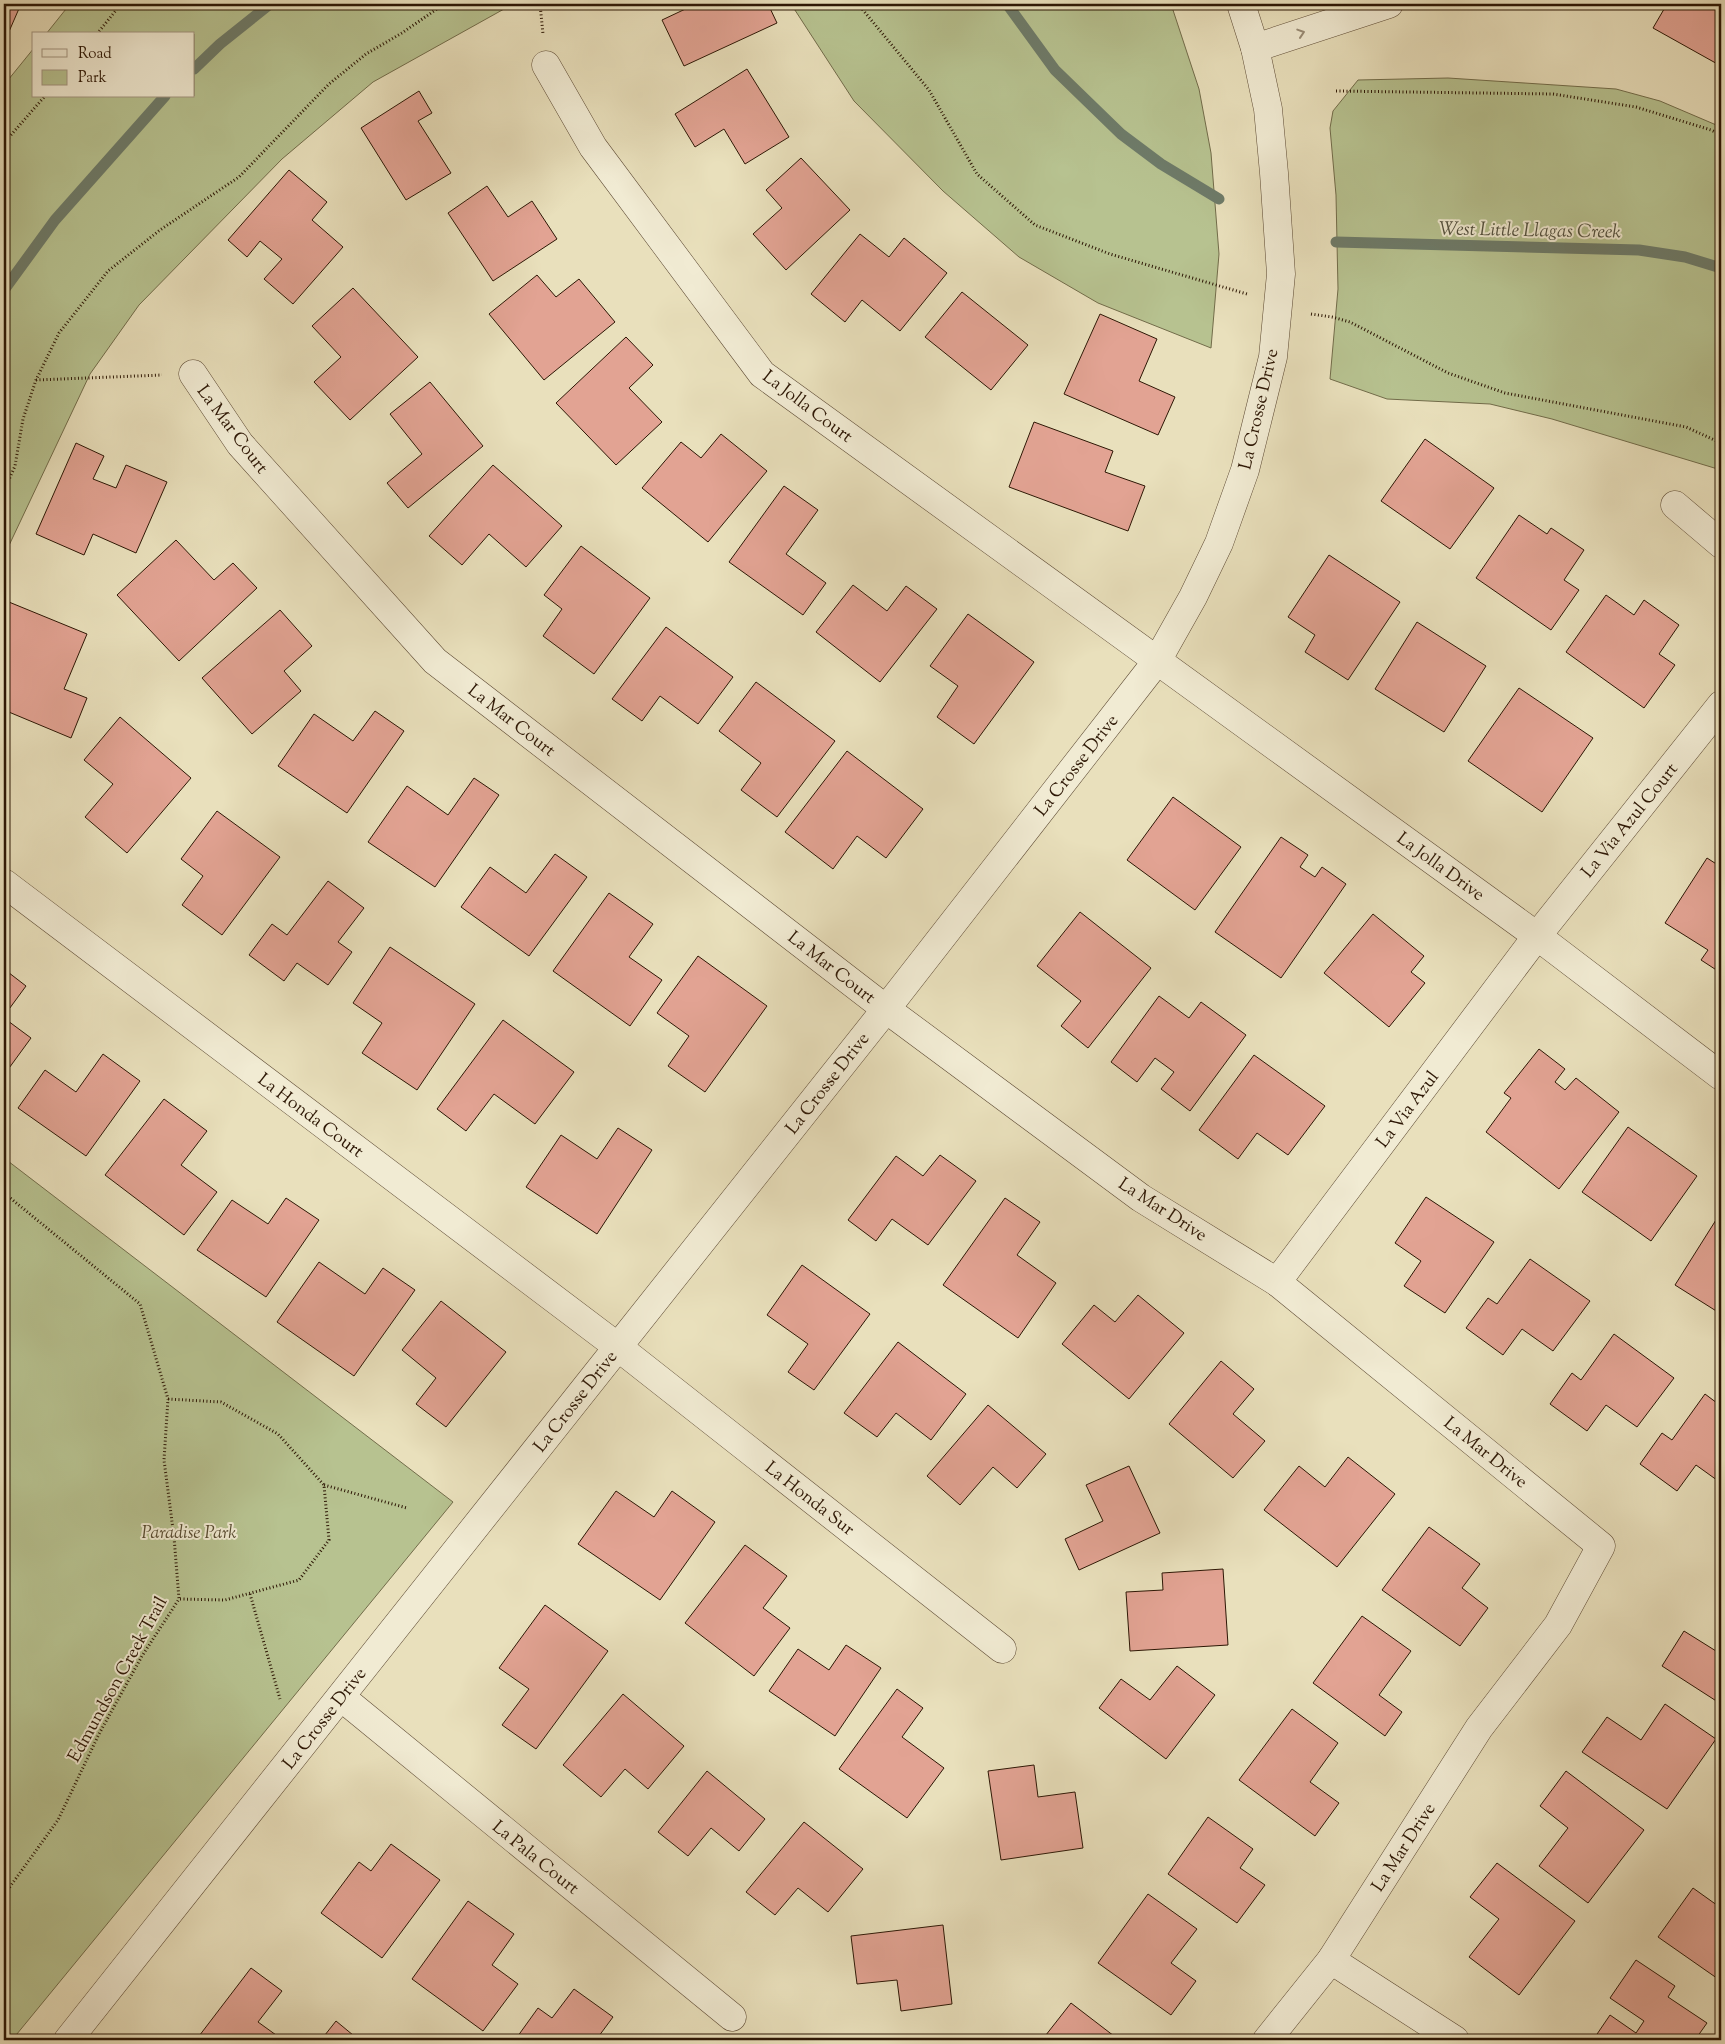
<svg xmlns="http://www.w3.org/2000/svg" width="1725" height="2044" font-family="'Sorts Mill Goudy',serif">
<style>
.green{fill:#b7c290;stroke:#726c4a}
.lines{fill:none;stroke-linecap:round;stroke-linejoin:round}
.stream{stroke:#6e7b69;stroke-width:11}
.building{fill:#e2a393;stroke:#2d1705}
.minor-casing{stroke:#5c4933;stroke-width:29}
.path{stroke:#2d1705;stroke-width:3;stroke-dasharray:1 2.5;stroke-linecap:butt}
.minor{stroke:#f1ebd3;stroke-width:28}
.oneway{stroke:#998c76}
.labels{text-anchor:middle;stroke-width:4;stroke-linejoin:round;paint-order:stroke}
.street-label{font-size:18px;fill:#2d1705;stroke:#f1ebd3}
.park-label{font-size:18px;font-style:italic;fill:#564a2f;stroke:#f1ebd3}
.water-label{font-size:19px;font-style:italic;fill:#53513f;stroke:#f1ebd3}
</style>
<rect width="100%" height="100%" fill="#e9e0bc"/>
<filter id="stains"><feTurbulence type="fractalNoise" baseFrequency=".004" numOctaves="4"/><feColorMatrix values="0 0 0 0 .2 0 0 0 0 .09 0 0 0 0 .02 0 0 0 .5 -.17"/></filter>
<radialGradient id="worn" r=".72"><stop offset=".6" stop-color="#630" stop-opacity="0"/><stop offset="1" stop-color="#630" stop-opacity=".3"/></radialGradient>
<g class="green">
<path d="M70,4H513L373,82L282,159L139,305L90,374L4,556V85L34,48V96H194V34H46Z"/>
<path d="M791,4H1171L1199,89L1211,153L1219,254L1211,348L1098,303L1019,257L943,191L854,101Z"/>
<path d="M1448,78L1616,89L1660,101L1721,127V470L1552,419L1490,404L1387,399L1330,379L1338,289L1336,195L1330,128L1333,111L1358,80Z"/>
<path d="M4,1158L453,1502L12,2040H4Z"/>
</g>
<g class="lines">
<g class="stream">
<path d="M1007,4L1055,70L1121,134L1161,164L1219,199"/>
<path d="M194,69L220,44L270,4"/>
<path d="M1336,242L1639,250L1685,257L1721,268"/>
<path d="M4,290L55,220L165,96"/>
</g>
</g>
<g class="building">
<path d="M4,4H21L4,43Z"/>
<path d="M696,4H768L777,23L684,66L662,20Z"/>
<path d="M1667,4H1721V66L1653,28Z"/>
<path d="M747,69L789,137L745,164L724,129L695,147L675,114Z"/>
<path d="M419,91L432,113L418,121L451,173L406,200L361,128Z"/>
<path d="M801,158L850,210L786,270L753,234L782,208L766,190Z"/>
<path d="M289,170L327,202L312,220L343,247L293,304L264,279L282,259L260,241L247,257L228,240Z"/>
<path d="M487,186L508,217L532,201L557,239L493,281L448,213Z"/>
<path d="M860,234L889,257L904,238L947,273L900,331L862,300L845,322L811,294Z"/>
<path d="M537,275L556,297L579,279L615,322L544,380L489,314Z"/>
<path d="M353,288L418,357L350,420L314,382L341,357L312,326Z"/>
<path d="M962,292L1028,345L991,390L925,337Z"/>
<path d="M1100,314L1157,339L1139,381L1175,397L1158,435L1064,394Z"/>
<path d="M626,337L653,365L629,388L662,422L616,465L556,403Z"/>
<path d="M430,382L483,446L408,508L387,483L422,454L390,414Z"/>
<path d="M1034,422L1113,451L1105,472L1145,486L1128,531L1009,487Z"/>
<path d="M721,434L767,471L708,542L642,488L681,442L701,458Z"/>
<path d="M1425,439L1494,488L1450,549L1381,501Z"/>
<path d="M76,443L104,456L93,479L116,488L126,465L167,482L136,553L93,534L84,555L36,534Z"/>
<path d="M493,465L562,526L526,567L489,534L462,565L429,536Z"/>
<path d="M784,486L818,510L786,554L826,583L803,615L729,562Z"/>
<path d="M1519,515L1547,534L1551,528L1584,550L1564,580L1579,590L1551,630L1476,578Z"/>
<path d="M176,540L214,580L233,563L257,588L179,661L117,595Z"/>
<path d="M581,546L650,598L594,674L543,636L562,609L544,595Z"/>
<path d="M1329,555L1400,602L1348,680L1305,652L1315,635L1288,617Z"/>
<path d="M853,585L887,611L906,586L937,609L880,682L816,632Z"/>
<path d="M1606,595L1634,615L1644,600L1679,625L1659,654L1675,665L1644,708L1566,652Z"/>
<path d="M4,600L87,634L64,689L87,698L71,738L4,710Z"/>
<path d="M280,610L312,646L284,671L301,691L252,734L202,678Z"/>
<path d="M968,614L1034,662L974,744L937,717L958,686L930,666Z"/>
<path d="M1417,622L1486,666L1444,732L1375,689Z"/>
<path d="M666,627L733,677L698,724L660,696L642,721L612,699Z"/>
<path d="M756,682L835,741L777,817L741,790L761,763L719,731Z"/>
<path d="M1519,688L1593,738L1542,812L1468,761Z"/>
<path d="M375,711L404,731L347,813L278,766L314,714L353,741Z"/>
<path d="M120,717L191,778L127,853L85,817L113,784L84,760Z"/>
<path d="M847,751L923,809L886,858L857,836L833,869L785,832Z"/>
<path d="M474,778L499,795L435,887L368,842L407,786L448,815Z"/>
<path d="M1173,797L1241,847L1195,910L1127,860Z"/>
<path d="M217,811L280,857L222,935L182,905L203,876L181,859Z"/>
<path d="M1281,837L1308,855L1300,867L1315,877L1322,867L1346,884L1281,978L1215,932Z"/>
<path d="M555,854L587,877L529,956L461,907L490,867L526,893Z"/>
<path d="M1707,858L1721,867V973L1701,960L1708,950L1665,923Z"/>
<path d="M328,881L364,908L338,942L352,952L328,985L297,963L284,981L249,955L272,924L287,935Z"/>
<path d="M609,893L653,924L629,957L662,980L630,1026L553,971Z"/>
<path d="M1080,912L1151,968L1088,1048L1061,1026L1081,1001L1037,966Z"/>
<path d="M1373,914L1424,956L1411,972L1425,983L1389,1027L1324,973Z"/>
<path d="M390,947L475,1004L417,1090L362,1053L382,1023L353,1003Z"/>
<path d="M698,956L767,1006L705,1092L668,1066L689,1036L657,1013Z"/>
<path d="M4,969L26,986L4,1016Z"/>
<path d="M1159,996L1189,1018L1201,1002L1246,1035L1190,1111L1161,1089L1174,1072L1155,1058L1137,1082L1111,1062Z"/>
<path d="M4,1018L31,1038L4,1075Z"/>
<path d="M503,1020L574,1072L535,1124L494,1094L466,1131L437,1109Z"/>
<path d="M1539,1049L1565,1069L1555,1082L1565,1090L1576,1078L1619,1112L1559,1189L1486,1132L1511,1098L1504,1093Z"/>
<path d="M103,1054L140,1081L86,1156L18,1108L45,1070L76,1092Z"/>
<path d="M1254,1055L1325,1106L1288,1155L1257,1133L1238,1159L1199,1130Z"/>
<path d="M164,1099L207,1131L181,1165L217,1192L184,1235L105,1175Z"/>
<path d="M1628,1127L1697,1176L1651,1241L1582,1192Z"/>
<path d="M618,1128L652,1150L597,1234L526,1187L561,1135L597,1159Z"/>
<path d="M940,1155L976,1181L928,1245L892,1219L876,1241L848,1220L896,1156L923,1176Z"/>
<path d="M1426,1197L1494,1242L1445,1313L1404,1286L1421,1261L1395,1243Z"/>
<path d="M286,1198L319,1220L266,1297L197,1250L232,1200L268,1224Z"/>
<path d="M1005,1198L1040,1222L1017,1255L1056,1283L1018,1338L943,1285Z"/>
<path d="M1721,1212V1314L1675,1285Z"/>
<path d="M1530,1259L1590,1301L1553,1351L1522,1329L1503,1355L1466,1328L1488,1298L1497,1304Z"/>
<path d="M319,1262L365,1294L383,1268L415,1290L354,1376L277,1322Z"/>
<path d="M802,1265L870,1314L814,1390L788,1372L808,1344L767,1315Z"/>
<path d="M1138,1295L1184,1333L1129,1399L1062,1344L1094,1305L1115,1322Z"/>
<path d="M441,1301L506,1352L446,1427L416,1404L436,1378L402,1350Z"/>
<path d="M1614,1334L1674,1378L1637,1427L1606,1405L1587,1431L1550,1404L1572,1373L1581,1380Z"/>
<path d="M898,1342L966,1394L931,1440L896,1413L877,1437L844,1413Z"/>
<path d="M1221,1361L1254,1389L1233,1414L1265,1441L1233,1478L1169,1424Z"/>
<path d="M1705,1394L1721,1406V1483L1696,1465L1677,1491L1640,1464L1662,1433L1672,1440Z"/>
<path d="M988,1405L1046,1454L1017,1488L993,1467L960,1505L927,1476Z"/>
<path d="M1348,1457L1395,1494L1337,1567L1264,1510L1299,1466L1325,1487Z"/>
<path d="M1129,1466L1160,1533L1079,1570L1065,1539L1103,1521L1086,1485Z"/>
<path d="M616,1491L654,1517L672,1491L715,1522L660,1600L578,1544Z"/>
<path d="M1429,1527L1480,1564L1462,1588L1488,1608L1460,1646L1382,1590Z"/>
<path d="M745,1545L787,1576L763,1608L790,1628L754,1676L685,1623Z"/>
<path d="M1223,1569L1228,1645L1130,1651L1126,1592L1163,1590L1162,1573Z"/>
<path d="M545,1605L608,1651L536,1749L502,1725L529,1689L499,1668Z"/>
<path d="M1362,1616L1411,1651L1379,1695L1402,1712L1385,1736L1313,1683Z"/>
<path d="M1684,1631L1716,1651L1721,1643V1704L1662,1666Z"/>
<path d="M846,1645L881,1668L835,1736L769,1691L798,1649L829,1670Z"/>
<path d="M1177,1666L1215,1695L1166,1759L1099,1708L1121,1679L1150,1700Z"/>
<path d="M897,1689L923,1708L902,1737L944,1768L907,1818L839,1769Z"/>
<path d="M623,1694L684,1746L648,1789L625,1769L601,1797L563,1765Z"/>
<path d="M1665,1704L1716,1739L1667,1809L1582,1752L1607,1717L1641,1740Z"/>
<path d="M1292,1709L1338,1743L1310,1782L1339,1803L1315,1836L1239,1780Z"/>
<path d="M1034,1765L1038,1797L1075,1792L1083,1848L1001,1860L988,1771Z"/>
<path d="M707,1771L765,1819L739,1851L711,1828L688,1856L658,1832Z"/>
<path d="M1566,1771L1644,1830L1588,1903L1539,1866L1568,1828L1540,1806Z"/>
<path d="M1208,1817L1253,1849L1240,1868L1265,1885L1237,1923L1168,1874Z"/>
<path d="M804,1822L863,1869L828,1912L798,1888L775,1915L746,1892Z"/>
<path d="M391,1844L440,1880L382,1958L321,1913L359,1862L371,1871Z"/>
<path d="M1497,1863L1575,1921L1519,1995L1469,1957L1499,1919L1470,1897Z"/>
<path d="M1693,1888L1721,1908V1981L1658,1937Z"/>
<path d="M1148,1894L1197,1929L1171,1963L1196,1981L1171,2015L1098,1963Z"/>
<path d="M468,1901L514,1934L492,1965L518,1984L483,2031L412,1979Z"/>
<path d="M943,1925L952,2004L901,2011L897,1980L857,1984L851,1936Z"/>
<path d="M1636,1960L1675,1986L1668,1997L1707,2023L1695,2040H1593L1610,2015L1636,2033L1644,2021L1610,1998Z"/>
<path d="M251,1968L282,1991L258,2022L283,2040H196Z"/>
<path d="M574,1989L613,2017L596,2040H515L538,2008L552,2018Z"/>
<path d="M1071,2003L1114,2036L1111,2040H1042Z"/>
<path d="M336,2021L359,2040H321Z"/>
</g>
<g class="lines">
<g class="minor-casing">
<g id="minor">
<path d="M1255,48L1389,4"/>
<path d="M546,65L593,147L762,374L1537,936L1721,1076"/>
<path d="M193,374L240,444L435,661L886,1009L1141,1198L1277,1282L1601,1546L1558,1625L1479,1728L1331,1960L1267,2040"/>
<path d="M1675,505L1721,544"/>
<path d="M4,883L618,1347L1002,1649"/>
<path d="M1277,1282L1537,936L1721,705"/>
<path d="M341,1697L732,2017"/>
<path d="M1331,1960L1455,2040"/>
<path d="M68,2040L886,1009L1157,661L1193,597L1219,543L1245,470L1273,357L1281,274L1274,173L1268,109L1255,48L1241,4"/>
</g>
</g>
<g class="path">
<path d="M540,4L543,34"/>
<path d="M858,4L929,90L977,174L1035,225L1110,254L1247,294"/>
<path d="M97,34L121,4"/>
<path d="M1336,91L1553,94L1636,107L1711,130L1721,135"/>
<path d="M4,143L45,96"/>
<path d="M1311,314L1332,317L1350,322L1448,373L1505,393L1686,427L1721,443"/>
<path d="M36,380L162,375"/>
<path d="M4,491L15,466L23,419L36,380L59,333L108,271L160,230L239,177L329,84L366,54L402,33L444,4"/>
<path d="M4,1196L9,1197L140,1304L168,1399L164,1460L174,1537L179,1599L142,1656L99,1734L58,1820L4,1895"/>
<path d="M168,1399L221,1402L278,1434L324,1485L329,1540L299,1580L225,1600L179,1599"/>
<path d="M324,1485L407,1508"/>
<path d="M250,1594L280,1699"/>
</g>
<use href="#minor" class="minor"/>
</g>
<defs><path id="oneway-chevron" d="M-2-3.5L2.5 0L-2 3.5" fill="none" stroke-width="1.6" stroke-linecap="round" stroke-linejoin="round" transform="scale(1.25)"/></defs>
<use class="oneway" href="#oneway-chevron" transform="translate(1301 33) rotate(-18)"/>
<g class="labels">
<g class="street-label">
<text transform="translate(808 406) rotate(37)" y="6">La Jolla Court</text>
<text transform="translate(1258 409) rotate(-77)" y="6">La Crosse Drive</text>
<text transform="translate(233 429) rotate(53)" y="6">La Mar Court</text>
<text transform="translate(512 720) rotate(38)" y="6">La Mar Court</text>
<text transform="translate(1076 765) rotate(-52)" y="6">La Crosse Drive</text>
<text transform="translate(1629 820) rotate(-51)" y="6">La Via Azul Court</text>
<text transform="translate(1441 866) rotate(36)" y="6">La Jolla Drive</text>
<text transform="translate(832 967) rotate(38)" y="6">La Mar Court</text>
<text transform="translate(827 1083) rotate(-52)" y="6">La Crosse Drive</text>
<text transform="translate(1407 1109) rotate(-53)" y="6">La Via Azul</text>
<text transform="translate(311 1115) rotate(37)" y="6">La Honda Court</text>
<text transform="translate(1163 1209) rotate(33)" y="6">La Mar Drive</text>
<text transform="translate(575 1401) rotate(-52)" y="6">La Crosse Drive</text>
<text transform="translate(1486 1452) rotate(39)" y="6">La Mar Drive</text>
<text transform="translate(810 1498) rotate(38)" y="6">La Honda Sur</text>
<text transform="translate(117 1679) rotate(-61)" y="6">Edmundson Creek Trail</text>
<text transform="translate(324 1718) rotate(-52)" y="6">La Crosse Drive</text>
<text transform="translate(1403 1847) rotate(-57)" y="6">La Mar Drive</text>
<text transform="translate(536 1857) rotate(39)" y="6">La Pala Court</text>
</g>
<g class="park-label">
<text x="189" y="1538">Paradise Park</text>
</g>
<g class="water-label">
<text transform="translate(1530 229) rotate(1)" y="7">West Little Llagas Creek</text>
</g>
</g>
<rect width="1725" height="2044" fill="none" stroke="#e9e0bc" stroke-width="20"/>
<rect x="5" y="5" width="1715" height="2034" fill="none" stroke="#2d1705" stroke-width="2.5"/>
<rect x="10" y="10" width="1705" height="2024" fill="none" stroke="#2d1705"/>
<rect x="32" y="32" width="162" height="65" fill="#f1ebd3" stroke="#a39681"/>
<rect x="42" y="49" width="25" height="8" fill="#f1ebd3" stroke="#a39681"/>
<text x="78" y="58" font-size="15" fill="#2d1705">Road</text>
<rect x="42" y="70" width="25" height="15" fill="#b7c290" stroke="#a39681"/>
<text x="78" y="82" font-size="15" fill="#2d1705">Park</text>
<rect width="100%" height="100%" filter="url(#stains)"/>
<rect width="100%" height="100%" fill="url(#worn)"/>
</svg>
